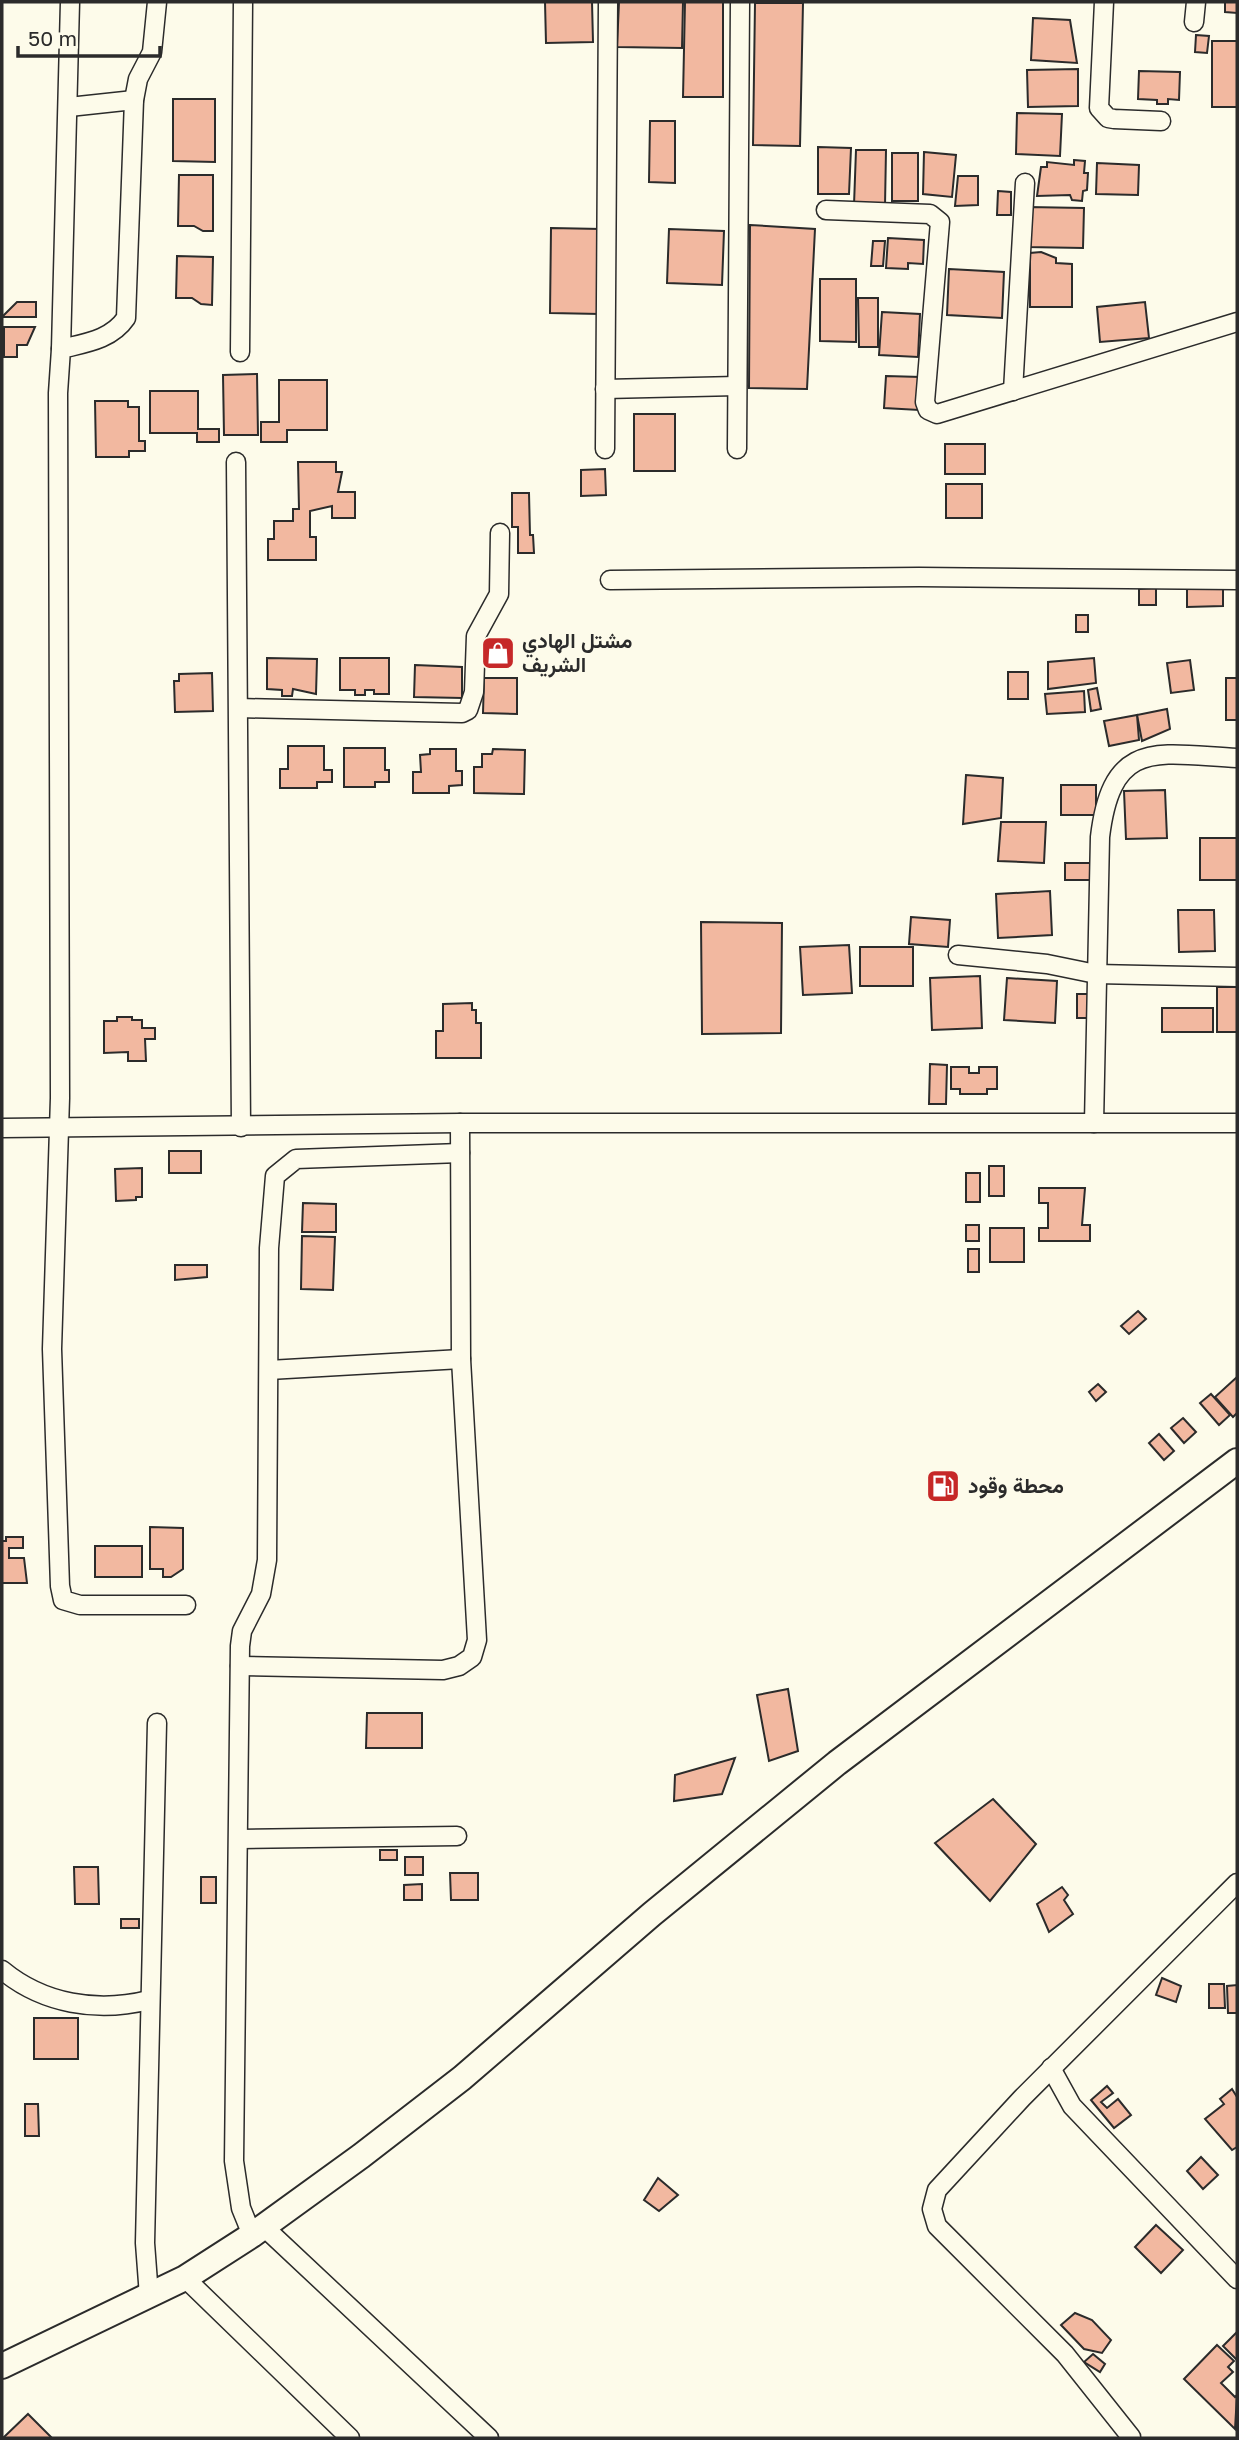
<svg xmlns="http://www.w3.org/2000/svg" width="1239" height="2440" font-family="'Golos Text',Vazirmatn,sans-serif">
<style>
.building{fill:#f2b8a0;stroke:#2b2b2b;stroke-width:2}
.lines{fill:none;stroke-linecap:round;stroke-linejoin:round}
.street-casing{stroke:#2b2b2b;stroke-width:21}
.secondary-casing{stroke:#2b2b2b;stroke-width:28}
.street{stroke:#fdfbea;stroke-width:18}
.secondary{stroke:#fdfbea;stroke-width:24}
.labels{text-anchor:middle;stroke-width:5;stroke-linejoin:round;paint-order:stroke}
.poi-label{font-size:21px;font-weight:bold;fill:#2b2b2b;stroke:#fdfbea;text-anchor:start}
</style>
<rect width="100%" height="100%" fill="#fdfbea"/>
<g class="building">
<path d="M545,2H592L593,42L546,43Z"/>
<path d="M619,2H683L682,48L617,47Z"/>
<path d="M685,2H723V97H683Z"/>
<path d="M1225,2H1237V13L1225,12Z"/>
<path d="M755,3H803L800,146L753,145Z"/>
<path d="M1033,18L1070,20L1077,63L1031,60Z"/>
<path d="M1196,35L1209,36L1207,53L1195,52Z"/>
<rect x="1212" y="41" width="25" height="66"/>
<path d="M1078,69V106L1028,107L1027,70Z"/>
<path d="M1139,71L1180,72L1179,100L1168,99V104H1157V100L1138,99Z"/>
<path d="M173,99H215V162L173,161Z"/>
<path d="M1017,113L1062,114L1060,156L1016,154Z"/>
<path d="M650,121H675V183L649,182Z"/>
<path d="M818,147L851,148L849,194H818Z"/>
<path d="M856,150H886L885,206L854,205Z"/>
<path d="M924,152L956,155L952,197L923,194Z"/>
<rect x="892" y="153" width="26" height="48"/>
<path d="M1074,160L1085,161L1084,173H1088L1087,190L1083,191L1082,201L1072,200L1070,195L1037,196L1041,167H1047V162L1074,165Z"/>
<path d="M1097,163L1139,165L1138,195L1096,194Z"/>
<path d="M179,175H213V231H203L194,226H178Z"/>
<path d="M958,176H978V205L955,206Z"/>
<path d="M998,191L1011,192V215H997Z"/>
<path d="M1028,207L1084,208L1083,248L1027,247Z"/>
<path d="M750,225L815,229L807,389L749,388Z"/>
<path d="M551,228L601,229L600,314L550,313Z"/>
<path d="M669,229L724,231L722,285L667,283Z"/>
<path d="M888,238L924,240L923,264L908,263V269L886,268Z"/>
<path d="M873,241H885L883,266H871Z"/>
<path d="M1041,252L1056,258V263L1072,264V307H1030V253Z"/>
<path d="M177,256L213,257L212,305L201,304L192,298H176Z"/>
<path d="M949,269L1004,272L1002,318L947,315Z"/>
<path d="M820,279H856V342L820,341Z"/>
<path d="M858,298H878V347H859Z"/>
<path d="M17,302H36V317H2Z"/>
<path d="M1145,302L1149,338L1100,342L1097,307Z"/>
<path d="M882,312L920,314L918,357L879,355Z"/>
<path d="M4,327H35L27,345H17V357H4Z"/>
<path d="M257,374L258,435H224L223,375Z"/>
<path d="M886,376L921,377L919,410L884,408Z"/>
<path d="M279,380H327V430H287V442H261V422H279Z"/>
<path d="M150,391H198V429H219V442H197V433H150Z"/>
<path d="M95,401H128V407H139V441H145V451H129V457H96Z"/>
<rect x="634" y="414" width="41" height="57"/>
<rect x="945" y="444" width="40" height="30"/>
<path d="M298,462H336V472H342L338,492H355V518H332V506L310,511V537H316V560H268V539H274V521H293V509H299Z"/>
<path d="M605,469L606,495L581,496V470Z"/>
<rect x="946" y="484" width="36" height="34"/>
<path d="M512,493H529L530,535H533L534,553H518V527H512Z"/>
<path d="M1156,588V605H1139V589Z"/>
<path d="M1187,588H1223V606L1187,607Z"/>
<rect x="1076" y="615" width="12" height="17"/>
<path d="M267,658L317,659L316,694L293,689L292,696H282V690L267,689Z"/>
<path d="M340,658H389V694H374V690H365V695H355V690H340Z"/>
<path d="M1094,658L1096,683L1048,689V662Z"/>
<path d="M1190,660L1194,690L1171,693L1167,663Z"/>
<path d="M415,665L462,667V698L414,697Z"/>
<rect x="1008" y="672" width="20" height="27"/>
<path d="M212,673L213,711L175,712L174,681H179V674Z"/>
<path d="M484,678H517V714L483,713Z"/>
<rect x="1226" y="678" width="11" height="42"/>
<path d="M1097,688L1101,709L1091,711L1088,690Z"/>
<path d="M1084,691L1085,712L1047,714L1045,694Z"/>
<path d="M1167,709L1170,729L1142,741L1137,715Z"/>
<path d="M1137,715L1139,740L1109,746L1104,721Z"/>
<path d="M288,746H324V770H332V782H317V788H280V769H288Z"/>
<path d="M344,748H385V770H389V782H375V787H344Z"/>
<path d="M430,749H456V771H462V785L449,786V793H413V772H421L420,755L430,754Z"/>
<path d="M493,749L525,750L524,794L474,793V767H482V754H492Z"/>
<path d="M966,775L1003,778L1001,818L963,824Z"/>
<rect x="1061" y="785" width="35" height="30"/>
<path d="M1165,790L1167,838L1126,839L1124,791Z"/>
<path d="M1001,822H1046L1044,863L998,861Z"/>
<rect x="1200" y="838" width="37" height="42"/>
<rect x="1065" y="863" width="31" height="17"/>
<path d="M1050,891L1052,935L998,938L996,894Z"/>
<path d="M1178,910H1214L1215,951L1179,952Z"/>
<path d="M911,917L950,920L948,947L909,944Z"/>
<path d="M701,922L782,923L781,1033L702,1034Z"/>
<path d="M849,945L852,993L803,995L800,947Z"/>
<rect x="860" y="947" width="53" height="39"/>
<path d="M980,976L982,1028L932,1030L930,978Z"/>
<path d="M1007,978L1057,981L1055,1023L1004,1020Z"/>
<rect x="1217" y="987" width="20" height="45"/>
<rect x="1077" y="994" width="12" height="24"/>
<path d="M472,1003V1010H476V1023H481V1058H436V1031H443V1004Z"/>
<rect x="1162" y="1008" width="51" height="24"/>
<path d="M117,1017H132V1020H142V1028H155V1039H145L146,1061H128V1052L104,1053V1021H117Z"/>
<path d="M930,1064L947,1065L946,1104H929Z"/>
<path d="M951,1067H969V1073H979V1067H997V1089H987V1094H960V1089H951Z"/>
<rect x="169" y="1151" width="32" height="22"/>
<rect x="989" y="1166" width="15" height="30"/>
<path d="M142,1168V1197H136V1200L116,1201L115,1169Z"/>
<rect x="966" y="1173" width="14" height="29"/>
<path d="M1039,1188H1085L1082,1225H1090V1241H1039V1228H1048V1203H1039Z"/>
<path d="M303,1203L336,1204V1232H302Z"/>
<rect x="966" y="1225" width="13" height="16"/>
<rect x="990" y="1228" width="34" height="34"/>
<path d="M302,1236L335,1237L333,1290L301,1289Z"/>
<rect x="968" y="1249" width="11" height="23"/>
<path d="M175,1265H207V1277L175,1280Z"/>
<path d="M1138,1311L1146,1319L1129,1334L1121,1326Z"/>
<path d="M1237,1377V1413L1233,1417L1215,1397Z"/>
<path d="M1098,1384L1106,1392L1096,1401L1089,1392Z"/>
<path d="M1211,1394L1230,1415L1219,1425L1200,1403Z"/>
<path d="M1183,1418L1196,1432L1184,1443L1171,1428Z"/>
<path d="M1159,1434L1174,1451L1164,1460L1149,1443Z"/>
<path d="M150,1527L183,1528V1569L171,1577H163V1569H150Z"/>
<path d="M6,1537H23V1548H9V1558H24L27,1583H2V1541H6Z"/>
<rect x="95" y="1546" width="47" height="31"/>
<path d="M788,1689L798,1751L769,1761L757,1695Z"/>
<path d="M367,1713H422V1748H366Z"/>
<path d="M735,1758L722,1794L674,1801L675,1775Z"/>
<path d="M993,1799L1036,1844L990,1901L935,1843Z"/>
<rect x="380" y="1850" width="17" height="10"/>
<rect x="405" y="1857" width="18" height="18"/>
<path d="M74,1867H98L99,1904H75Z"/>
<path d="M450,1873H478V1900H451Z"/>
<rect x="201" y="1877" width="15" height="26"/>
<path d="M422,1884V1900H404V1885Z"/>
<path d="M1062,1887L1068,1895L1064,1900L1073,1914L1049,1932L1037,1904Z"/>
<rect x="121" y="1919" width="18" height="9"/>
<path d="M1162,1978L1181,1986L1176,2002L1156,1995Z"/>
<path d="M1209,1984H1224L1225,2008H1209Z"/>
<path d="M1237,1985V2013H1228L1227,1986Z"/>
<rect x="34" y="2018" width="44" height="41"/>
<path d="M1107,2086L1113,2093L1101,2102L1107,2108L1118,2099L1131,2115L1114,2128L1091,2100Z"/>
<path d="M1232,2089L1237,2097V2147L1232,2150L1205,2119L1224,2104L1220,2099Z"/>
<path d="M25,2104H38L39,2136H25Z"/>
<path d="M1201,2157L1218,2175L1203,2189L1187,2171Z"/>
<path d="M658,2178L678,2195L659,2211L644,2200Z"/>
<path d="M1156,2225L1183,2250L1161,2273L1135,2247Z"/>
<path d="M1075,2313L1092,2320L1111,2340L1102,2353L1084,2349L1061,2325Z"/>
<path d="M1237,2332V2360L1223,2346Z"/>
<path d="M1217,2345L1234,2361L1228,2367L1233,2372L1221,2383L1235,2397L1237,2395L1235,2429L1184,2379Z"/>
<path d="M1093,2354L1105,2364L1100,2372L1084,2362Z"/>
<path d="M28,2414L52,2438H3Z"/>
</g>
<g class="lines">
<g class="street-casing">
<g id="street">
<path d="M157,2L152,52L138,79L134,100L126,318C111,340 85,343 61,349L58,393L60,1098L52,1349L60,1586L63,1600L80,1605H186"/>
<path d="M1104,2L1099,108L1108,118L1114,119L1161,121"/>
<path d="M1194,22L1196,2"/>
<path d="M69,107L134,100"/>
<path d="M826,210L930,214L940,222L925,402L928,410L937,414L1237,322"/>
<path d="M61,349L70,2"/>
<path d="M240,352L243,2"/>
<path d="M605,389L737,386"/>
<path d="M1013,391L1025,183"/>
<path d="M605,449L608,2"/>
<path d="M737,449L740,2"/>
<path d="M236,462L241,1127"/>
<path d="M610,580L919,577L1237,580"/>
<path d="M239,708L462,713L468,710L474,692L476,636L499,594L500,533"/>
<path d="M958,955L1047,964L1096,974L1237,977"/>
<path d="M1094,1123L1100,837C1112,737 1158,754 1237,758"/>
<path d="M2,1128L460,1123H1237"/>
<path d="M269,1370L461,1359"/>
<path d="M240,1666L443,1670L459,1666L472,1657L477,1640L461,1359L460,1123"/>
<path d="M239,1839L457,1836"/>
<path d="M2,1970C43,2004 97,2013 149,2000"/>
<path d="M1051,2068L1072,2106L1237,2279"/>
<path d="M264,2227L489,2438"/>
<path d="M252,2235L241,2208L234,2161L240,1646L242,1631L261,1594L267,1560L269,1248L275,1176L296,1159L460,1153"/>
<path d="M185,2278L350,2438"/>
<path d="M149,2296L145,2243L157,1723"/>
<path d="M1131,2437L1065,2354L937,2226L932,2209L937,2190L1022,2098L1237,1883"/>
</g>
</g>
<g class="secondary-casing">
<path id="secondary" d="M2,2366L185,2278L252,2235L361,2156L462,2078L652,1914L837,1763L1237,1461"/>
</g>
<use href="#street" class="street"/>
<use href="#secondary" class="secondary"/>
</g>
<defs>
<g id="shop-square" transform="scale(1.75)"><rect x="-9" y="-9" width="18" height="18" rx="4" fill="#c62828" stroke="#fdfbea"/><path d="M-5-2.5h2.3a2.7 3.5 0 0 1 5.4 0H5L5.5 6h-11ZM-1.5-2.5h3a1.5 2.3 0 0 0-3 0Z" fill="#fff"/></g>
<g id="fuel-square" transform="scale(1.75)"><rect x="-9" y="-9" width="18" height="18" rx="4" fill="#c62828" stroke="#fdfbea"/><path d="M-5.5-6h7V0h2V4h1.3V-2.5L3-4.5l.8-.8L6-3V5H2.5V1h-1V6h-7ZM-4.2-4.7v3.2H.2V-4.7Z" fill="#fff"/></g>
</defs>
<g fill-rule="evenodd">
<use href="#shop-square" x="498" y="653"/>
<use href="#fuel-square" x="943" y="1486"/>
</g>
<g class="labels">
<g class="poi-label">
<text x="522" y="648">مشتل الهادي<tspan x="522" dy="24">الشريف</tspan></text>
<text x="968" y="1493">محطة وقود</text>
</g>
</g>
<rect width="1239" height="2440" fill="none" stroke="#2b2b2b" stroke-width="7"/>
<path d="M18 46v10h142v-10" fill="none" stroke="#2b2b2b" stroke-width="3.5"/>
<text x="28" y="46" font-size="21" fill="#2b2b2b" stroke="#fdfbea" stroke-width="5" paint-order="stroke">50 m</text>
</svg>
